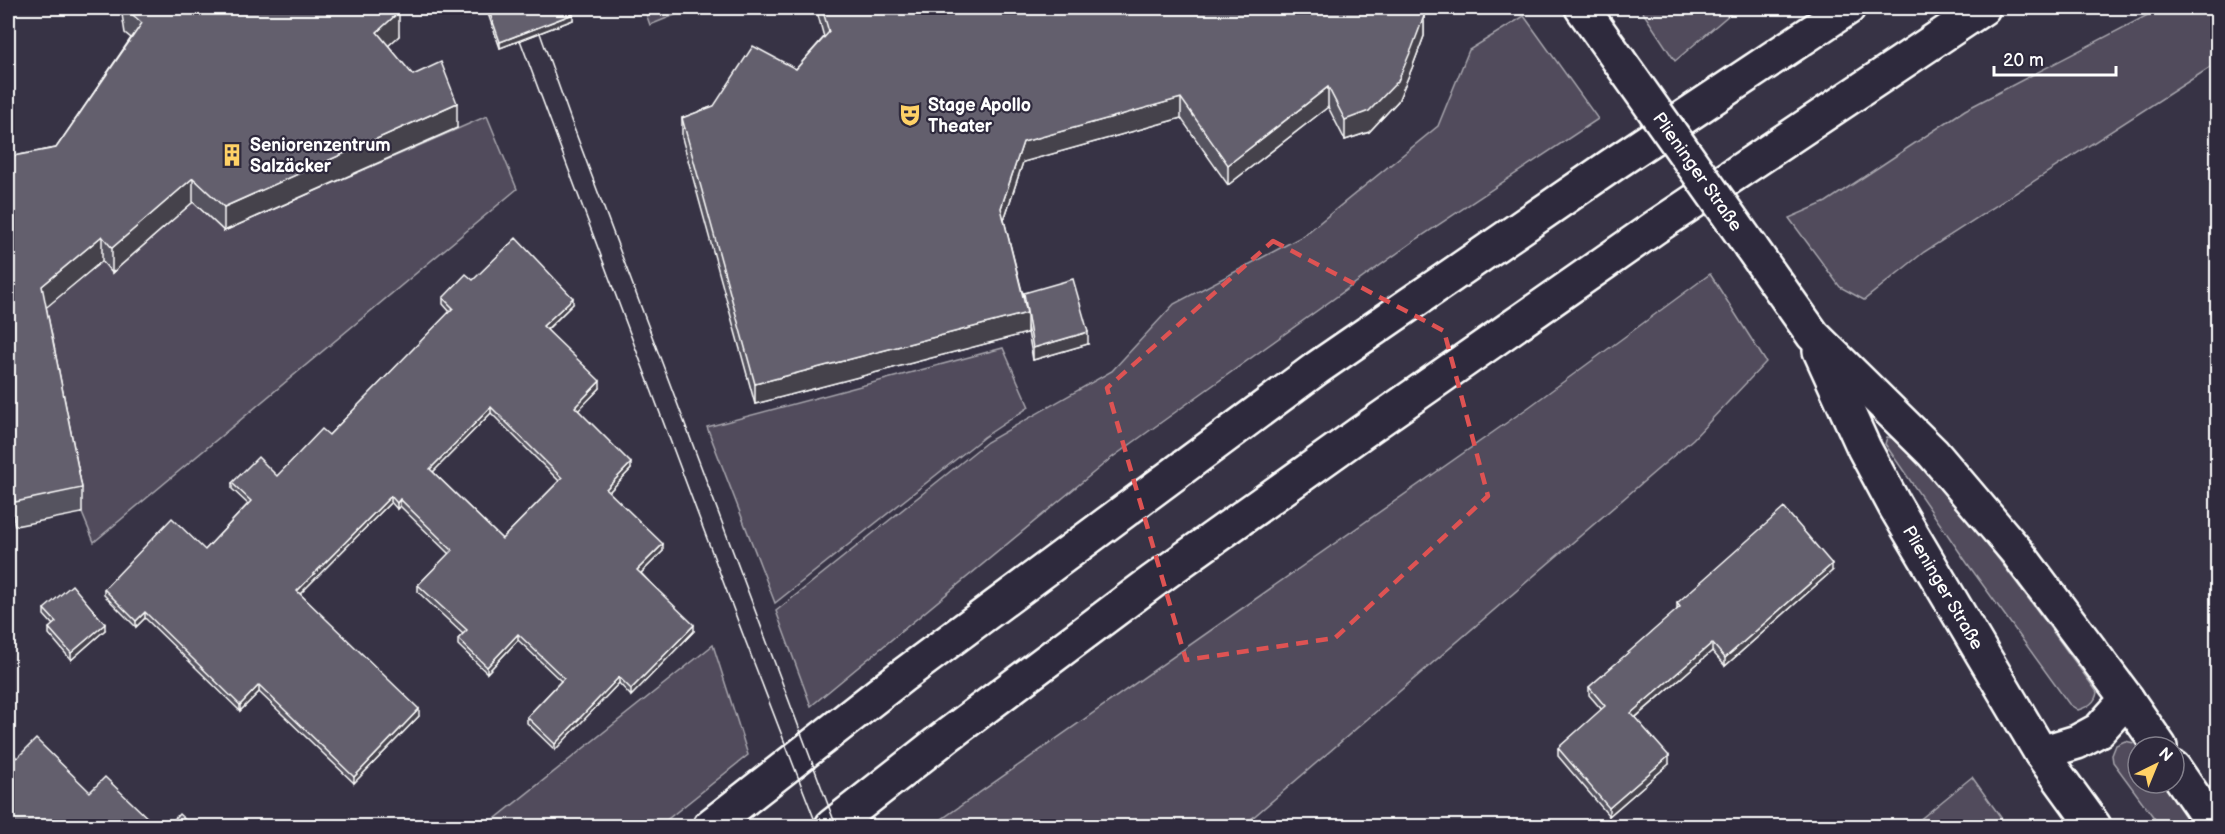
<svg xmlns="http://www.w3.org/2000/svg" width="2225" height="834" font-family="'Balsamiq Sans',sans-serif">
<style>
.green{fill:#514c5c;stroke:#a8a6ae;stroke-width:1.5}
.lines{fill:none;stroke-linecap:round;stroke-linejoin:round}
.secondary-casing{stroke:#fff;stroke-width:38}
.trunk-casing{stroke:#fff;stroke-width:38}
.secondary{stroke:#2f2a3d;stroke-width:33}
.trunk{stroke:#2f2a3d;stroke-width:33}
.tram{stroke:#fff;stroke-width:1.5}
.secondary-bridge-casing{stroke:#fff;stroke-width:38;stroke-linecap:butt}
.secondary-bridge{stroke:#2f2a3d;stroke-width:33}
.wall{fill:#55525e;stroke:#fff;stroke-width:1.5;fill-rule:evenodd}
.shaded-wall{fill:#45424c;stroke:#fff;stroke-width:1.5}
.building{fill:#635f6d;stroke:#fff;stroke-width:1.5;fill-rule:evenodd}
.marked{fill:none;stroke:#de5353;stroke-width:4.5;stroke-dasharray:12 8;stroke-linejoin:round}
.labels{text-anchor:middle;stroke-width:4.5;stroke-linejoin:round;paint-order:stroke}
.poi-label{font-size:18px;font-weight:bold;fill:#fff;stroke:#2f2a3d;text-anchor:start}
.street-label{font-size:18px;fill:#fff;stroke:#2f2a3d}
</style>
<rect width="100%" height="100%" fill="#373345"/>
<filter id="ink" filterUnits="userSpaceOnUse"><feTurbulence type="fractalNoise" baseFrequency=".0167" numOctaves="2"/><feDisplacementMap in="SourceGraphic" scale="12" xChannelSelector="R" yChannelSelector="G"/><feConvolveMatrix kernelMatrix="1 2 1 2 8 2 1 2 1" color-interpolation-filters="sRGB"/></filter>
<g filter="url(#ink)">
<g class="green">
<path d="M644,8H692L650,25Z"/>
<path d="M1640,8H1737L1675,61Z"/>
<path d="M2161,8H2217V63L1924,252L1864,300L1840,287L1789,218L1826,202L1965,110Z"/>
<path d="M1524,16L1598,119L1417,239L1110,459L811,706L776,611L987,442L1112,371L1174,304L1303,236L1438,126L1469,50Z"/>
<path d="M487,116L517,189L94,542L82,513L41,302L193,202L224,231Z"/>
<path d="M1710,274L1766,362L1693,439L1243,826H932L1529,407Z"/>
<path d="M1003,348L1029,407L984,437L775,603L707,427Z"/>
<path d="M1887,437L1892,438C1970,513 2032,604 2097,692C2096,703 2087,707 2078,710L2069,704L1967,563L1885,444Z"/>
<path d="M713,645L748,755L659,826H486Z"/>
<path d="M2125,741L2134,743L2138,747V783H2165L2197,826H2160L2113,762L2112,755L2116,745Z"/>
<path d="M1972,777L2007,826H1912Z"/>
</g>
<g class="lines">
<g class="secondary-casing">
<g id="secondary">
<path d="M1582,8L1618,59"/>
<path d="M1751,247L1813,335L1933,453L2017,552L2127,699L2160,747"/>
<path id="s1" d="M1820,351L1864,448L1895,506L2041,753L2094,826"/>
<path d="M2041,753L2077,742L2099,730L2127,699"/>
<path d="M2174,768L2214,826"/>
</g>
</g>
<g class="trunk-casing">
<g id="trunk">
<path d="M710,826L902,676L1317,368L1612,165L1848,8"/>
<path d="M832,826L948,735L1152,582L1362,432L1654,228L1983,8"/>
</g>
</g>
<use href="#secondary" class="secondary"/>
<use href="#trunk" class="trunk"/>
<g class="tram">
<path d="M508,8L742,632L817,826"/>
<path d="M531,8L572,123L836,826"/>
</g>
<g class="secondary-bridge-casing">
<g id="secondary-bridge">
<path id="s2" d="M1618,59L1751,247"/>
</g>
</g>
<use href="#secondary-bridge" class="secondary-bridge"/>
</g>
<g class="wall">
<path d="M121,8H395L399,36L388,46L457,128L224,231L193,202L112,273L102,261L46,307L82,488V513L15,526L8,487V157L56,148L131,38L125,33Z"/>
<path d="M486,8H571L573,20L500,48Z"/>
<path d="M816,8H1424V36L1412,68L1398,101L1369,132L1345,140L1328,107L1228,185L1181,118L1023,162L1004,220L1024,299V293L1088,344L1033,360L1027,326V333L755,404L682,138V118L714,106L796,69L824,37Z"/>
<path d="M473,280L573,304L547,330L600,388L578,410L631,469L609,492L663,551L641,573L694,631L631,696L619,683L555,750L527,723V717L561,681L518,640L487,673L458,645V639L463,634L418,592V585L449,554L400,506L397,509L391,502L300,594L419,716L354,783L259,692L240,711L145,618L136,627L104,595V589L205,550L248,504L232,489V483L277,476L329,435L450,312L443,304V298ZM491,413L559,481L502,539L433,472Z"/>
<path d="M1832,571L1725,666L1712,651L1635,718L1669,764L1609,816L1558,756V748L1602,710L1589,695V687L1677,611V603Z"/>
<path d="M44,609L105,630L71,660L49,634V628L53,625L44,615Z"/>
</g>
<g class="shaded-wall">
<path d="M1424,8V36L1412,68L1398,101L1369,132L1345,140V120Z"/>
<path d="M399,12V36L377,56V32Z"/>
<path d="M573,14V20L500,48V42Z"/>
<path d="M1328,87V107L1228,185V165Z"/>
<path d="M1181,98V118L1023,162L1001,229V208L1023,142Z"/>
<path d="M457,103V128L224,231V207Z"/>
<path d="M193,178V202L112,273V248Z"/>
<path d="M102,236V261L42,311V286Z"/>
<path d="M573,298V304L543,333V326Z"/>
<path d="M1027,313V333L755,404V384Z"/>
<path d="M1088,332V344L1033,360V348Z"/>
<path d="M600,381V388L575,414V407Z"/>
<path d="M491,407V413L430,475V469Z"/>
<path d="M631,463V469L606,495V489Z"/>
<path d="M391,496V502L297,597V591Z"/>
<path d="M400,499V506L397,509V503Z"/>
<path d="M663,544V551L637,577V570Z"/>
<path d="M1832,564V571L1725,666V658Z"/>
<path d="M145,612V618L136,627V621Z"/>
<path d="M105,624V630L71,660V653Z"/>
<path d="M694,625V631L631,696V689Z"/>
<path d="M518,634V640L487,673V667Z"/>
<path d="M1712,643V651L1631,721V713Z"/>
<path d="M619,677V683L555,750V744Z"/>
<path d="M259,685V692L240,711V705Z"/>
<path d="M419,709V716L354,783V777Z"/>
<path d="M1669,756V764L1609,816V808Z"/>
</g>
<g class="building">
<path d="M125,8H395L399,12L377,32L413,75L441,62L457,103L224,207L193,178L112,248L102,236L42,286L82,488L15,502L8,463V157L56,148L142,23Z"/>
<path d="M488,8H571L573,14L500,42Z"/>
<path d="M822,8H1424V16L1412,48L1398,81L1369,111L1345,120L1328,87L1228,165L1181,98L1023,142L1001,208L1027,313L755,384L682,118L714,106L753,46L796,69L829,32Z"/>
<path d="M516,238L573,298L543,326L600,381L575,407L631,463L606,489L663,544L637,570L694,625L631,689L619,677L555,744L527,717L564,678L518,634L487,667L458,639L467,630L418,585L452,550L400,499L397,503L391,496L297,591L419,709L354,777L259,685L240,705L145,612L136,621L104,589L172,518L205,550L251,501L232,483L258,457L277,476L322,429L329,435L453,308L443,298L466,274L473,280ZM491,407L562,478L502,539L430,469Z"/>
<path d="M1073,279L1088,332L1033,348L1024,293Z"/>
<path d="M1784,508L1832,564L1725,658L1712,643L1631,713L1669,756L1609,808L1558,748L1605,706L1589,687L1680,607L1677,603Z"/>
<path d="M72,585L105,624L71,653L49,628L56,622L44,609Z"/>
<path d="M36,739L90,792L105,777L156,826H8V749L17,758Z"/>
<path d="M179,814L192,826H168Z"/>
</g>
</g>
<path class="marked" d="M1273,241L1444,331L1488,496L1335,638L1186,660L1107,388Z"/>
<defs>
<g id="theatre-bare" transform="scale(1.8)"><path d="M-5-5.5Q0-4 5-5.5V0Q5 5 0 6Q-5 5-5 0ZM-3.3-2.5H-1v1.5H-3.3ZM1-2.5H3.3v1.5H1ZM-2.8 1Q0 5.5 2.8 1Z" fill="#ffd166" stroke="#2f2a3d" stroke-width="2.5" paint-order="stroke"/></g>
<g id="building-bare" transform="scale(1.8)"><path d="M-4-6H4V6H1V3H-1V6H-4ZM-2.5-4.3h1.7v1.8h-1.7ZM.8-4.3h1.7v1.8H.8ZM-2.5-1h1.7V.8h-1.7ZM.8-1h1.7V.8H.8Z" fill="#ffd166" stroke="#2f2a3d" stroke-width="2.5" paint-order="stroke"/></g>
</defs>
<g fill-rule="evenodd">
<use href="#theatre-bare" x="910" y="115"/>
<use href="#building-bare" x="232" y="155"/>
</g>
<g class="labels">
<g class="poi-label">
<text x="928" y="111">Stage Apollo<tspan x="928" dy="21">Theater</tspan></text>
<text x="250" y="151">Seniorenzentrum<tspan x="250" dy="21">Salzäcker</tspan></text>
</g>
<g class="street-label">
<text dy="6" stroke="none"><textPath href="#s2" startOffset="138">Plieninger Straße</textPath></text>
<text dy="6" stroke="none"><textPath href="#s1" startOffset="267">Plieninger Straße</textPath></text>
</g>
</g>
<rect width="2225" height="834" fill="none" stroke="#2f2a3d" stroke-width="30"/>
<rect x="15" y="15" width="2195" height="804" fill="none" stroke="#fff" stroke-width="2" filter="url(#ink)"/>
<g transform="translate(2156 765) rotate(43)"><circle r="28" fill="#2f2a3d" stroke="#827f8b" stroke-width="1.5"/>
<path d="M0-4.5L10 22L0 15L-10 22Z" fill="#ffd166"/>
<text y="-9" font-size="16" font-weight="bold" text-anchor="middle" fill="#ffffff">N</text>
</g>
<path d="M1994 66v9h122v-9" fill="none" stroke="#ffffff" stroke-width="3"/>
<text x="2003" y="66" font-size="18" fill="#ffffff" stroke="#2f2a3d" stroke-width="4.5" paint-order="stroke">20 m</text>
</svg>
